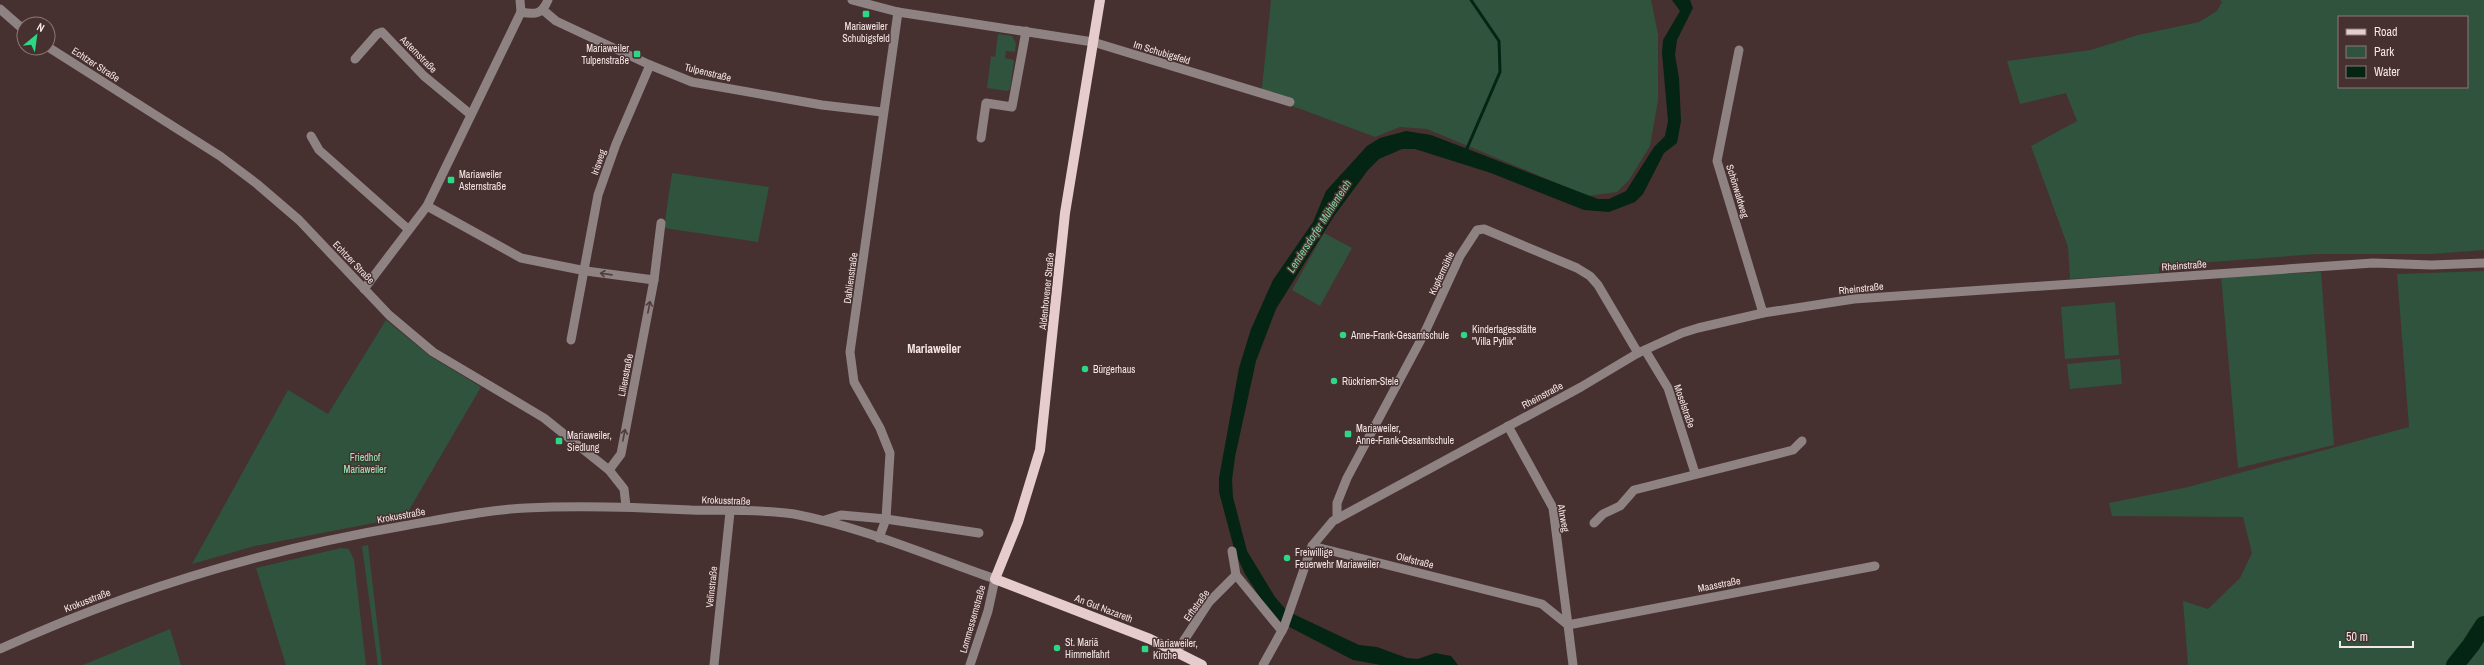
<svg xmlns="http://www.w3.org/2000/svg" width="2484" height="665" font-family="'Archivo Narrow',sans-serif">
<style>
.green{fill:#2f533c;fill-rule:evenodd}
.water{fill:#042513}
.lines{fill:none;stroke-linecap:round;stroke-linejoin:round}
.stream{stroke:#042513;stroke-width:3}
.river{stroke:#042513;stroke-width:18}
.minor{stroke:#8e8282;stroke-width:9}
.major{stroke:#e6cccd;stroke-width:10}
.oneway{stroke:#523c3c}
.poi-dot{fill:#2cd884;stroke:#473030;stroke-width:1.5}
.labels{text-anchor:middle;stroke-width:3;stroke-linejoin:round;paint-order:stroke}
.poi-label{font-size:10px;fill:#f5e6e6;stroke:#473030;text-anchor:start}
.street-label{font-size:10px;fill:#f5e6e6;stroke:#473030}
.park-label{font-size:10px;fill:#96efb7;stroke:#473030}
.water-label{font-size:11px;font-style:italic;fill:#7dd69f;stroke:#473030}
.quarter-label{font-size:12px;font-weight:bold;fill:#f5e6e6;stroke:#473030}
</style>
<rect width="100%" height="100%" fill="#473030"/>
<g class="green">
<path d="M1271,0H1651L1658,34V100L1650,146L1629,180L1617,192L1588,196L1427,129L1400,127L1375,137L1298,108L1261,97Z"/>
<path d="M2220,0H2484V250L2432,254H2317L2159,266V273L2070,279L2068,247L2031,146L2077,121L2066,93L2020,104L2007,61L2091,50L2138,35L2199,22L2217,11L2222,2ZM2339,17H2467V87H2339Z"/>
<path d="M998,34L1012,36L1016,43L1015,52L1006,51L1005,58L1014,60L1010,89L1007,91L987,88L991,56L995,57Z"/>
<path d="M672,173L769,187L758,242L664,228Z"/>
<path d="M1324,233L1352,248L1320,306L1292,290Z"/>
<path d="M2484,271V665H2188L2183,601L2208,609L2240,578L2252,553L2243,517L2112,516L2109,503L2188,487L2409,427L2397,274Z"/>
<path d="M2321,272L2334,445L2238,468L2221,276Z"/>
<path d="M2115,302L2119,355L2065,359L2061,307Z"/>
<path d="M386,320L430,356L481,387L405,517L255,546L192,564L288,390L328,414Z"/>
<path d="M2120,359L2122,384L2070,389L2067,364Z"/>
<path d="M368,545L382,665H378L362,546Z"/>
<path d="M341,548L349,549L354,560L366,665H286L256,568Z"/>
<path d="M170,629L181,665H83Z"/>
</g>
<path class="water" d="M1672,0H1690L1693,8L1677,40L1675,55L1679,78L1681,121L1677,143L1664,153L1643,194L1635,202L1609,212L1584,210L1491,173L1415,149H1402L1379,159L1368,170L1334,216L1276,309L1256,361L1235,457L1232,480L1233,497L1247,551L1275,597L1287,611L1359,645L1377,647L1407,658L1418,659L1435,653L1451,656L1458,665H1381L1353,660L1274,619L1245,574L1235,552L1219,492V478L1239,368L1251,329L1273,280L1313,222L1326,191L1367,146L1380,138L1406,131L1431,135L1598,199H1609L1626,191L1654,147L1665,136L1668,121L1662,53L1663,40L1680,11Z"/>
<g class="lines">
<path class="stream" d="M1465,153L1500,72L1499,41L1471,0"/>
<path class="river" d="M2455,665L2471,645L2484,625"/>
<g class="minor">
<path d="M520,0L521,12"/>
<path d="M852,0L898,12L1093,42L1290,102"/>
<path d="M0,9L24,30"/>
<path d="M543,10L556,21L650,65L692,82L822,105L882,112"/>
<path d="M48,47L220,156L257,184L299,220L389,315L433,352L544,418L609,470L624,489L626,506"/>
<path d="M1739,50L1717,161L1763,313"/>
<path d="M355,59L377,34L382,32L424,76L470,114"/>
<path d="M311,136L319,150L408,229"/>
<path d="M981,138L986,103L1012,107L1026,31"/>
<path d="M427,206L521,258L586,271L654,280"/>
<path d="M364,289L427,206L521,12C536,15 542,14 548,0"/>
<path d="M571,340L598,195L616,144L650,65"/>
<path d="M1645,350L1668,388L1695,473"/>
<path d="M1508,426L1553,508L1568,625L1875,566"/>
<path d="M609,470L621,454L654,280L661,223"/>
<path d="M1337,519V503L1347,478L1424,334L1460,256L1477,230L1484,229L1577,268L1590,276L1598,285L1638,353"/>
<path d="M825,520L841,515L886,519L979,533"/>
<path d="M1594,523L1603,514L1620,506L1634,490L1793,450L1802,441"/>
<path d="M879,538L886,519L890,453L880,428L854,382L850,352L898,12"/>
<path d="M1312,546L1542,604L1568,625L1573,665"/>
<path d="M1232,551L1236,575L1282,631"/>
<path d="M0,649C129,590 263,550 403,526C444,519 485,510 526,508C581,505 636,507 691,510C722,511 764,509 794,514C862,527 929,556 995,579L988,611L970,665"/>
<path d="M1177,651L1209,602L1236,575"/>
<path d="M714,665L730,512"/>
<path d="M1263,665L1284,627L1312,546L1333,521L1581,387L1638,353L1682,333L1698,328L1763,313L1854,299L2373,263L2432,265L2484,263"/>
</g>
<path class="major" d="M1100,0L1065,213L1040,450L1018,522L995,579L1150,639L1202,665"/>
</g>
<defs><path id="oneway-shaft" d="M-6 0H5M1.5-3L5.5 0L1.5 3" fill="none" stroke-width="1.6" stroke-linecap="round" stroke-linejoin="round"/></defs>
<g class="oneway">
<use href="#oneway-shaft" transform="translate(606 274) rotate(-172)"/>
<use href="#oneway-shaft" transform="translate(649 307) rotate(-79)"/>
<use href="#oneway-shaft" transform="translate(624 435) rotate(-79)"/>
</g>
<g class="poi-dot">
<rect x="862" y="10" width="8" height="8" rx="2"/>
<rect x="633" y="50" width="8" height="8" rx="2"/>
<rect x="447" y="176" width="8" height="8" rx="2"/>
<circle cx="1343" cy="335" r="4"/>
<circle cx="1464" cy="335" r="4"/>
<circle cx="1085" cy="369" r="4"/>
<circle cx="1334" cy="381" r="4"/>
<rect x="1344" y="430" width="8" height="8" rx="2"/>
<rect x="555" y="437" width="8" height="8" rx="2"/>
<circle cx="1287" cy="558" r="4"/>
<circle cx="1057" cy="648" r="4"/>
<rect x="1141" y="645" width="8" height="8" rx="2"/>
</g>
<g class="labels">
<g class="poi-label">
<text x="866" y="30" text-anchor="middle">Mariaweiler<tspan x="866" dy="12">Schubigsfeld</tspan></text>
<text x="629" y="52" text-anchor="end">Mariaweiler<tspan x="629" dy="12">Tulpenstraße</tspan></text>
<text x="459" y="178">Mariaweiler<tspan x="459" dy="12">Asternstraße</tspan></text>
<text x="1472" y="333">Kindertagesstätte<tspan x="1472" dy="12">"Villa Pytlik"</tspan></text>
<text x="1351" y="339">Anne-Frank-Gesamtschule</text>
<text x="1093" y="373">Bürgerhaus</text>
<text x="1342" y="385">Rückriem-Stele</text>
<text x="1356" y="432">Mariaweiler,<tspan x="1356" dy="12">Anne-Frank-Gesamtschule</tspan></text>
<text x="567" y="439">Mariaweiler,<tspan x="567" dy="12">Siedlung</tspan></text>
<text x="1295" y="556">Freiwillige<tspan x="1295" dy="12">Feuerwehr Mariaweiler</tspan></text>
<text x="1065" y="646">St. Mariä<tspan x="1065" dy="12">Himmelfahrt</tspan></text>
<text x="1153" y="647">Mariaweiler,<tspan x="1153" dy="12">Kirche</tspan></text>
</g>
<g class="street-label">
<text transform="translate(1162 52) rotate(17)" y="4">Im Schubigsfeld</text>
<text transform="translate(419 54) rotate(45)" y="4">Asternstraße</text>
<text transform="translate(96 64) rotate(33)" y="4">Echtzer Straße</text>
<text transform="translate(708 72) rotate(14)" y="4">Tulpenstraße</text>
<text transform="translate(598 162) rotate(-71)" y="4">Irisweg</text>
<text transform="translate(1738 191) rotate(73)" y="4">Schönwaldweg</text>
<text transform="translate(354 262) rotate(46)" y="4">Echtzer Straße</text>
<text transform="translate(2184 265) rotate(-4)" y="4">Rheinstraße</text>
<text transform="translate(1441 273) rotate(-65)" y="4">Kupfermühle</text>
<text transform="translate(850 278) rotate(-82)" y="4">Dahlienstraße</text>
<text transform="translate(1861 288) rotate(-6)" y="4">Rheinstraße</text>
<text transform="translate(1046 291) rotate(-84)" y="4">Aldenhovener Straße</text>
<text transform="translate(625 375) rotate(-79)" y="4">Lilienstraße</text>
<text transform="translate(1542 395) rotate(-28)" y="4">Rheinstraße</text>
<text transform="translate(1685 406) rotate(71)" y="4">Moselstraße</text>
<text transform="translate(726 500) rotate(2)" y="4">Krokusstraße</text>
<text transform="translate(401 515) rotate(-10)" y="4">Krokusstraße</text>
<text transform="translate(1564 518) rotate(79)" y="4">Ahrweg</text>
<text transform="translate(1415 560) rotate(14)" y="4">Olefstraße</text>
<text transform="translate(1719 584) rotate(-11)" y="4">Maasstraße</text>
<text transform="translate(711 587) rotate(-84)" y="4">Velinstraße</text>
<text transform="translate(87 600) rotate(-21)" y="4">Krokusstraße</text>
<text transform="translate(1196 605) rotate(-54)" y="4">Erftstraße</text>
<text transform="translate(1104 608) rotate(21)" y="4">An Gut Nazareth</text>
<text transform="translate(972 619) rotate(-74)" y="4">Lommessemstraße</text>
</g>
<g class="park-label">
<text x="365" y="461">Friedhof<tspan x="365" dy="12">Mariaweiler</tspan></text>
</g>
<g class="water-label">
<text transform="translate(1319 226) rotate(-57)" y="4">Lendersdorfer Mühlenteich</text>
</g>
<g class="quarter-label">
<text x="934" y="353">Mariaweiler</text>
</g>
</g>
<rect x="2338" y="16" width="130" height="72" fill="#473030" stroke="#8d7979"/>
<rect x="2346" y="29" width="20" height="6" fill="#e6cccd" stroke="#8d7979"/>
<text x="2374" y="36" font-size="12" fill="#f5e6e6">Road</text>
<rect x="2346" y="46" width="20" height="12" fill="#2f533c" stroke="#8d7979"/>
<text x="2374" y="56" font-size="12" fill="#f5e6e6">Park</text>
<rect x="2346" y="66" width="20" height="12" fill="#042513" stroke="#8d7979"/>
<text x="2374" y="76" font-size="12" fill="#f5e6e6">Water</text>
<g transform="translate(36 36) rotate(29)"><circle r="19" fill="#473030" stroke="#8d7979"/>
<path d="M0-3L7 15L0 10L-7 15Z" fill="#2cd884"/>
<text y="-6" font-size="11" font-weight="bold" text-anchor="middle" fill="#f5e6e6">N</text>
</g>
<path d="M2340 641v6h73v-6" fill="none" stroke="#f5e6e6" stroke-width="2"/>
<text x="2346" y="641" font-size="12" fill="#f5e6e6" stroke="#473030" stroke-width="3" paint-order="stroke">50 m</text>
</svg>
